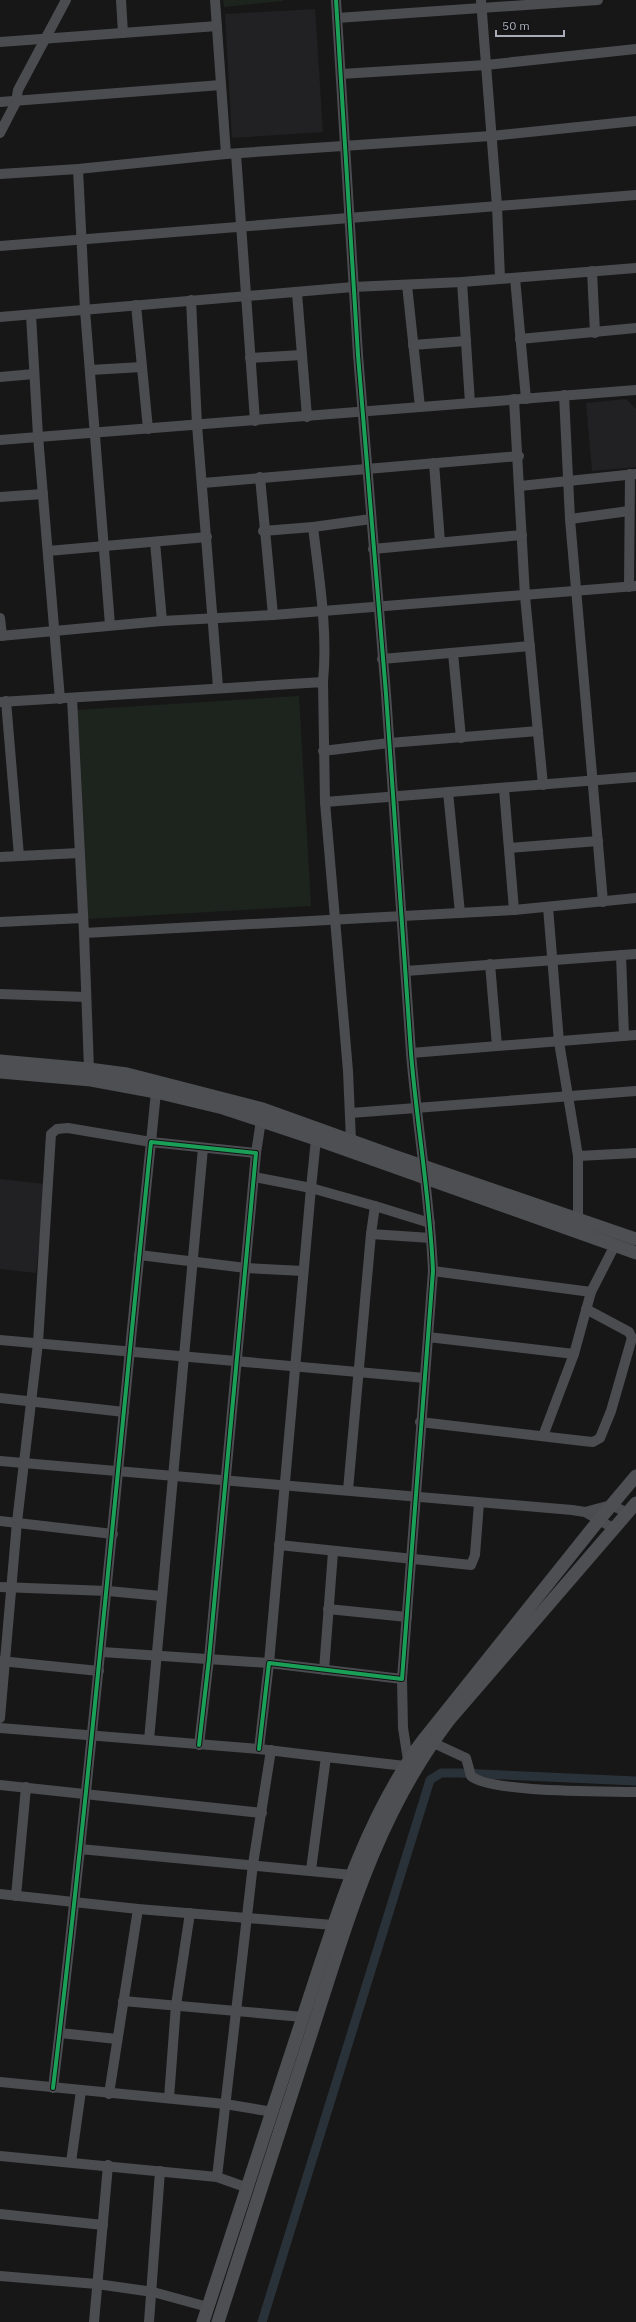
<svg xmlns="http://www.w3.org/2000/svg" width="636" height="2322" font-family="'IBM Plex Sans',sans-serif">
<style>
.built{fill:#212123}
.pitch{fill:#1d241e}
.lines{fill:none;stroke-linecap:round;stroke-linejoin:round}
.canal{stroke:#2a3239;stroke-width:9}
.minor{stroke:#4b4c50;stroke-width:10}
.major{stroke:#4d4f52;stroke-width:13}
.cycleway-casing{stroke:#111113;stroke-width:6}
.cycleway{stroke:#1a9f57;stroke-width:4}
</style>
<rect width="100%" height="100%" fill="#171717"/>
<g class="built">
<path d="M315,9L323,132L232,138L225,14Z"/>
<path d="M626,399L636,409V467L592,471L586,403Z"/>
<path d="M0,1179L46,1184L36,1273L0,1269Z"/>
</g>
<g class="pitch">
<path d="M223,0H283V1L224,7Z"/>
<path d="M299,696L311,906L88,919L76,710Z"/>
</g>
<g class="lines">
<path class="canal" d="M262,2322L430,1780L441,1773H458L636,1781"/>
<g class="minor">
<path d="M121,0L123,33"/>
<path d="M215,0L226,154"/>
<path d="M481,0L497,206L500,278"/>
<path d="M337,18L598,0"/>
<path d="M0,42L217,26"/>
<path d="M341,74L486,65L636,49"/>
<path d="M0,102L221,85"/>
<path d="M0,133L16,102L18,90L66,0"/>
<path d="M236,154L255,421"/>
<path d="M78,169L85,310L110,625"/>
<path d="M0,174L78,169L226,154L491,136L636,121"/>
<path d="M0,246L636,195"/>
<path d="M592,271L595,333"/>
<path d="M515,278L526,399"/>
<path d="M462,282L470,403"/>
<path d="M407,285L420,407"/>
<path d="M297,293L307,417"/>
<path d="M191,300L197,425L218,687"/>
<path d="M136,305L148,429"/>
<path d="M31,315L38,436L60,699"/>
<path d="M0,317L353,287L462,282L636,268"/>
<path d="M520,339L636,328"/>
<path d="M413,345L466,341"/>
<path d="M250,358L302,355"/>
<path d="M90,370L142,367"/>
<path d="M0,377L34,374"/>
<path d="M564,395L570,519L603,902"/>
<path d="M514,399L525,596L543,785"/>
<path d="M0,440L636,390"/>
<path d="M434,463L440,542"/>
<path d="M260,477L273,615"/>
<path d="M203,483L519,456"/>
<path d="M520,486L636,474"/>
<path d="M0,497L43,494"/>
<path d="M570,519L629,511"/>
<path d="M313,527L371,519"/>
<path d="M263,531L313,527C319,578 328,630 323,682"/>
<path d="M155,542L162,621"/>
<path d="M373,549L522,535"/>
<path d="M48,551L207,537"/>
<path d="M629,587L630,474"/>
<path d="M0,618L2,636"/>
<path d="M0,636L162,621L273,615L636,586"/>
<path d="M453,653L461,738"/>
<path d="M382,659L530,646"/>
<path d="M72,698L84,933L514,910L636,898"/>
<path d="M6,701L19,856"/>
<path d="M0,702L323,682L325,802L348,1071L351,1140"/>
<path d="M323,751L389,743L538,731"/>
<path d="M504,789L514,910"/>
<path d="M448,792L460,913"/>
<path d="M325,802L636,777"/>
<path d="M509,848L598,841"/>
<path d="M0,857L79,853"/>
<path d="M548,907L559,1042L578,1156L636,1153"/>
<path d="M0,922L83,918"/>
<path d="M84,933L89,1069"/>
<path d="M621,955L624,1036"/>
<path d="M490,964L497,1046"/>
<path d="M406,971L636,954"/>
<path d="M0,994L86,997"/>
<path d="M411,1053L636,1035"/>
<path d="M351,1113L636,1091"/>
<path d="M256,1153L262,1114"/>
<path d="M254,1177L311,1188L316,1139"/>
<path d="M375,1206L430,1223"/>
<path d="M578,1218V1156"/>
<path d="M139,1255L246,1268L303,1271"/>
<path d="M433,1271L591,1292L574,1354L543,1436"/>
<path d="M591,1292L615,1245"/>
<path d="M428,1337L574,1354"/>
<path d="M0,1340L425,1378"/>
<path d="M0,1398L124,1412"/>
<path d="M420,1422L583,1441L593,1442L600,1438L611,1411L632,1338L629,1332L586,1309"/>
<path d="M0,1461L572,1510L585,1512L613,1528"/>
<path d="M348,1490L371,1234"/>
<path d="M585,1512L611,1505L628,1513"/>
<path d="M0,1521L113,1534"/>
<path d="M279,1545L471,1565L475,1555L479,1503"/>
<path d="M0,1587L108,1591L161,1596"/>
<path d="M328,1609L407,1617"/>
<path d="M102,1652L269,1663L311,1188L375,1206L371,1234L431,1238"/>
<path d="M0,1661L99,1671"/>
<path d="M324,1670L333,1552"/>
<path d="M402,1679L403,1728L408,1760"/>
<path d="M0,1718L17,1522L38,1343L51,1134L57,1129L68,1128L151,1142L156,1092"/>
<path d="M0,1728L259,1749L326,1757L311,1870"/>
<path d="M149,1740L203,1148"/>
<path d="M427,1740L466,1758L471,1776C491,1793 605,1791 636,1792"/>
<path d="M259,1749L269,1663L402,1679L433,1271C430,1198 417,1126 411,1053L386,694L358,355L336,0"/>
<path d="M326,1757L405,1766"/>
<path d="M0,1785L262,1813"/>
<path d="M80,1849L352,1875"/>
<path d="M0,1894L138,1909L333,1925"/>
<path d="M16,1896L26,1787"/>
<path d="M123,2001L303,2017"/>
<path d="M60,2033L117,2039"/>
<path d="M0,2082L225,2104L273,2112"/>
<path d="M53,2088C91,1773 118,1457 151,1142L256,1153L209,1659L199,1745"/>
<path d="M109,2094L138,1909"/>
<path d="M169,2098L176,2005L190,1913"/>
<path d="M0,2156L217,2177L248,2188"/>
<path d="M71,2162L81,2091"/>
<path d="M217,2177L253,1864L271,1750"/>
<path d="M0,2214L103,2225"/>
<path d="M0,2276L97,2284L153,2292L208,2307"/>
<path d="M94,2322L108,2165"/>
<path d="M149,2322L160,2171"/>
</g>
<g class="major">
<path d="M0,1061L89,1069L127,1074L263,1109L394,1156L636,1239"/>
<path d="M0,1072L91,1080L156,1092L223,1108L316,1139L636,1253"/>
<path d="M203,2322C236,2224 268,2125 300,2026C332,1930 362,1822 424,1739L599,1520L636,1476"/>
<path d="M218,2322C249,2226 280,2130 311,2034C348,1920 376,1816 449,1720L636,1503"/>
</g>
<g class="cycleway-casing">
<g id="cycleway">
<path d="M259,1749L269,1663L402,1679L433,1271C430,1198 417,1126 411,1053L386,694L358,355L336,0"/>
<path d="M53,2088C91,1773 118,1457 151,1142L256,1153L209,1659L199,1745"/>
</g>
</g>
<use href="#cycleway" class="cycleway"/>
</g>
<path d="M496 30v6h68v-6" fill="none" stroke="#a8adb8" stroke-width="2"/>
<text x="502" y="30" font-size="12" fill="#a8adb8" stroke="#111113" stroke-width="3" paint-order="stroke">50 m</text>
</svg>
